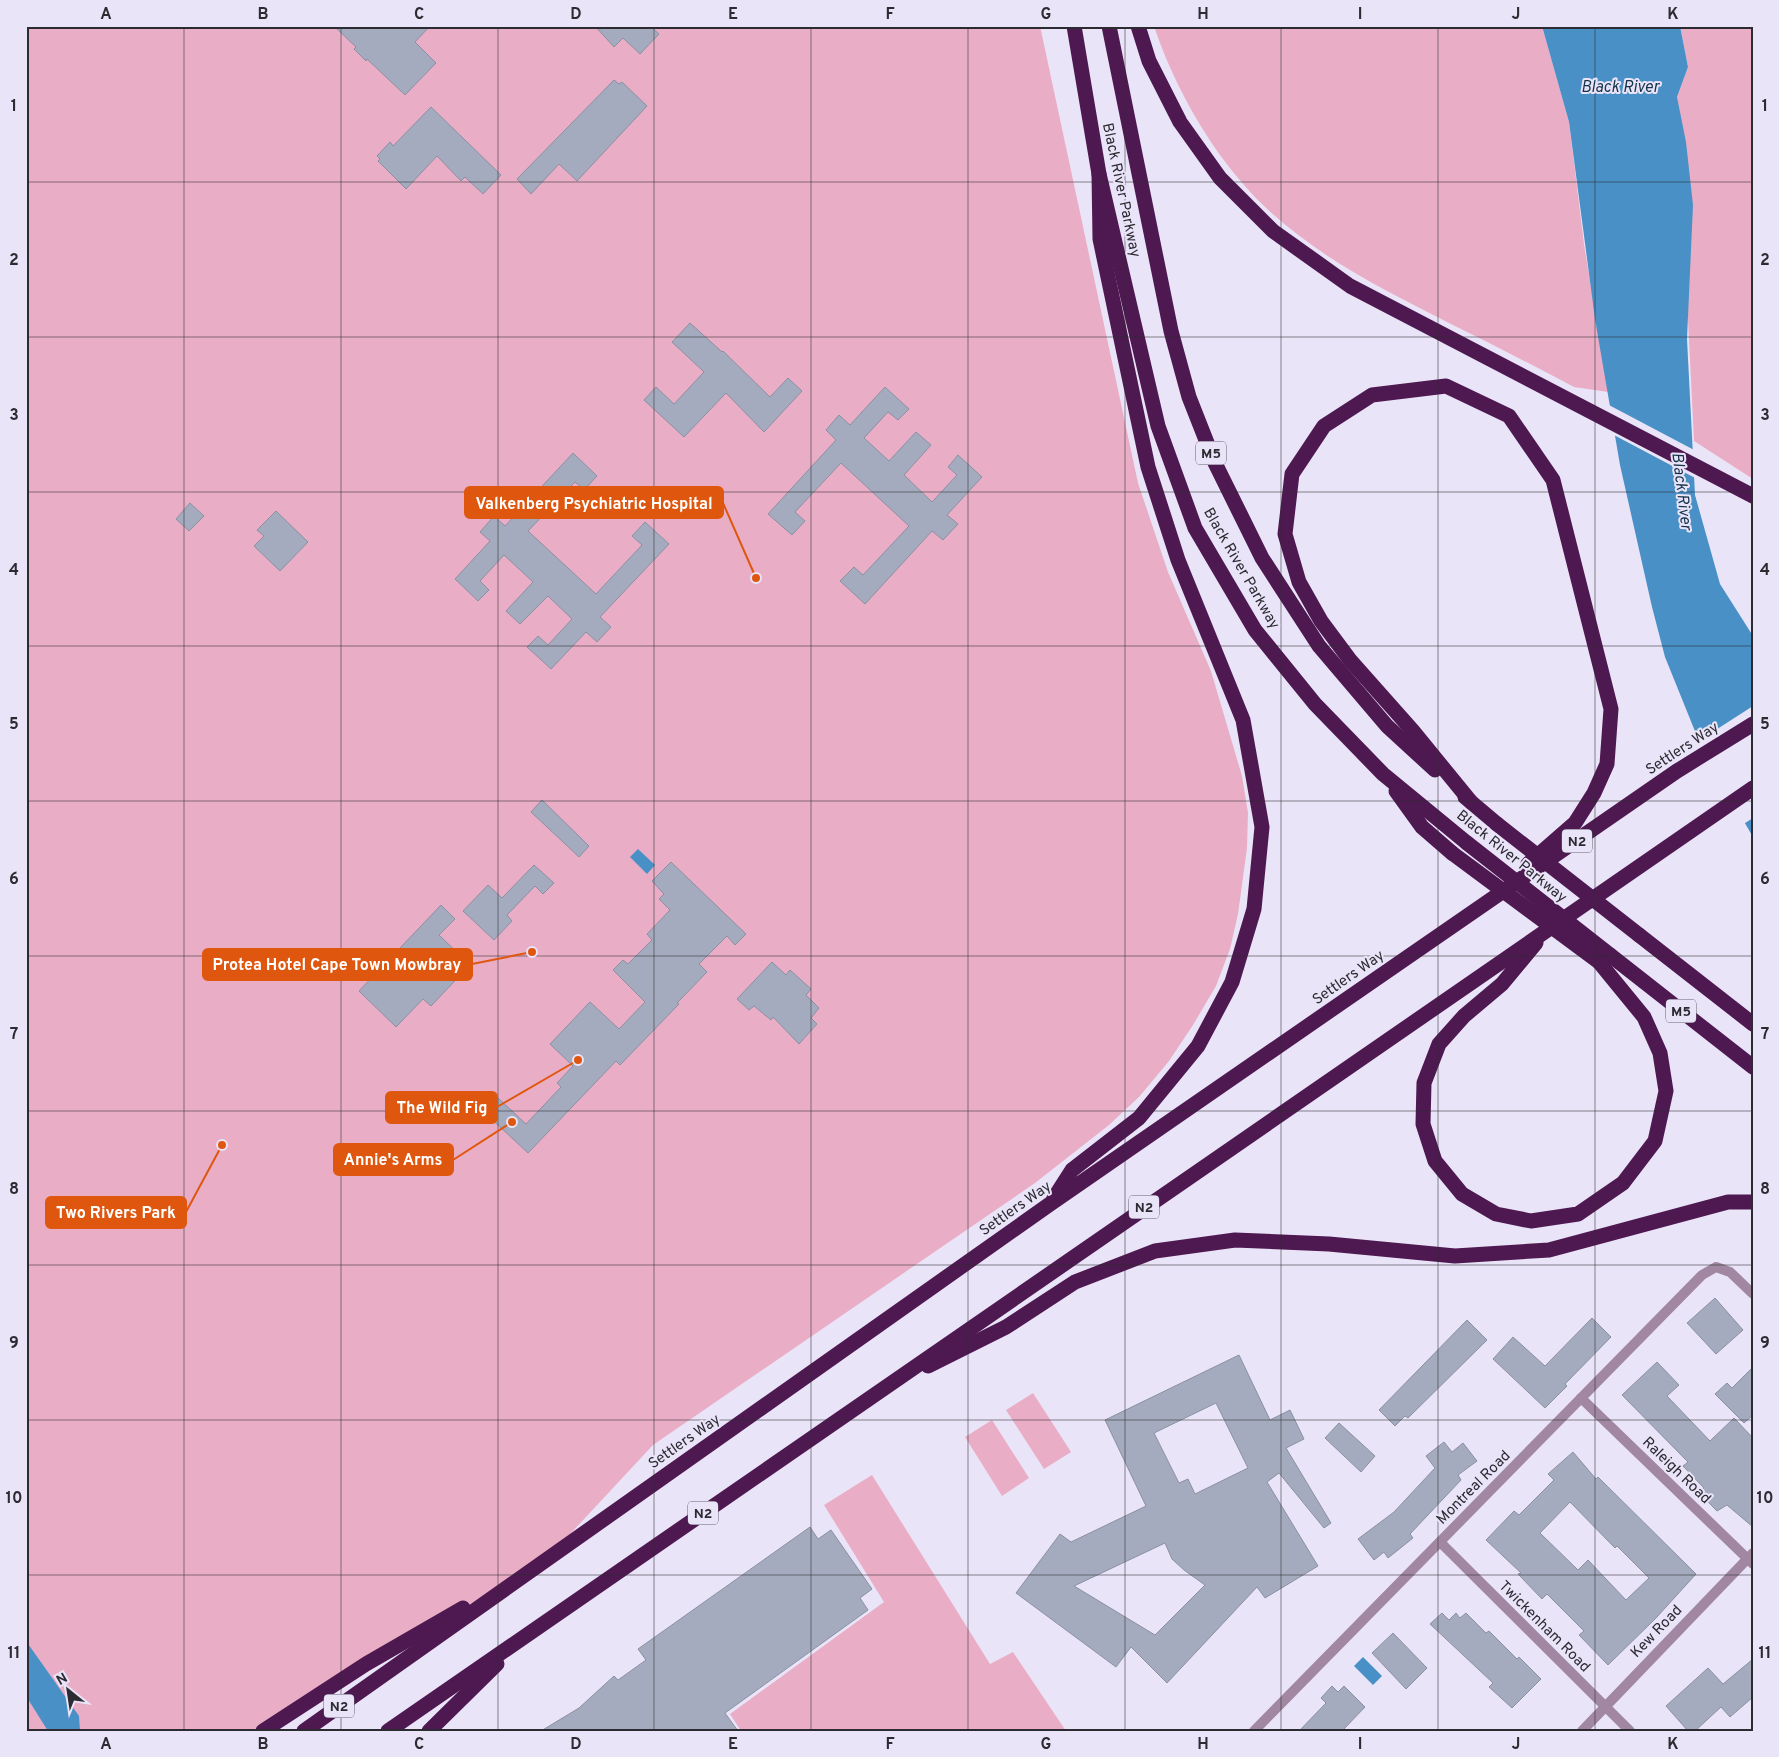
<svg xmlns="http://www.w3.org/2000/svg" width="1779" height="1757" font-family="Overpass,sans-serif">
<style>
.green{fill:#e9aec5}
.water{fill:#4890c6}
.pier{fill:#eae4f9}
.building{fill:#a5abbe;stroke:#8a90a2;fill-rule:evenodd}
.lines{fill:none;stroke-linecap:round;stroke-linejoin:round}
.street{stroke:#a187a1;stroke-width:10}
.highway{stroke:#4e1950;stroke-width:15}
.highway-bridge{stroke:#4e1950;stroke-width:15}
.grid{fill:none;stroke:#2d2b32;stroke-width:1;stroke-opacity:0.55}
.labels{text-anchor:middle;stroke-width:4;stroke-linejoin:round;paint-order:stroke}
.shield{fill:#eae4f9;stroke:#66626e;stroke-width:1}
.shield-label{font-size:14px;font-weight:bold;fill:#2d2b32}
.street-label{font-size:15px;fill:#2d2b32;stroke:#eae4f9}
.water-label{font-size:16px;font-style:italic;fill:#15344c;stroke:#eae4f9}
.leader{fill:none;stroke:#df570e;stroke-width:2}
.callout-dot{fill:#df570e;stroke:#eae4f9;stroke-width:2}
.callout{fill:#df570e;stroke:#df570e;stroke-width:2}
.callout-label{font-size:16px;text-anchor:middle;font-weight:bold;fill:#fff}
.neatline{fill:none;stroke:#2d2b32;stroke-width:2}
.grid-label{font-size:16px;text-anchor:middle;font-weight:bold;fill:#2d2b32}
</style>
<rect width="100%" height="100%" fill="#eae4f9"/>
<g class="green">
<path d="M26,26H1040L1138,483L1168,572L1211,671L1242,776L1248,813L1247,848L1238,914L1230,949L1216,986L1193,1025L1169,1061L1139,1097L1109,1125L1035,1183L653,1445L545,1561L366,1664L263,1731H26Z"/>
<path d="M1154,26H1542L1569,122L1584,244L1608,392L1574,387C1534,366 1494,345 1453,325C1376,286 1294,246 1238,178C1202,135 1172,80 1154,26Z"/>
<path d="M1680,26H1753V479L1694,441L1677,97L1688,67Z"/>
<path d="M1033,1393L1071,1452L1044,1469L1006,1410Z"/>
<path d="M992,1420L1029,1478L1002,1496L965,1437Z"/>
<path d="M872,1475L990,1664L1013,1652L1066,1731H741L730,1714L884,1602L824,1505Z"/>
</g>
<g class="water">
<path d="M1542,26H1680L1688,67L1677,97L1686,142L1693,205L1687,339L1695,495L1720,584L1753,636V837L1703,751L1665,657L1652,607L1620,465L1595,319L1569,122Z"/>
<path d="M638,849L655,865L647,874L630,857Z"/>
<path d="M26,1641L79,1716L80,1731H48L26,1696Z"/>
<path d="M1363,1657L1382,1676L1373,1685L1354,1666Z"/>
</g>
<g class="pier">
<path d="M1607,404L1696,451L1697,479L1612,434Z"/>
<path d="M1753,706V818L1742,825L1700,753L1697,742Z"/>
</g>
<g class="building">
<path d="M334,26H430L415,42L436,63L405,95L367,59L366,61L354,49L356,47Z"/>
<path d="M595,26H650L659,34L640,54L623,38L614,47Z"/>
<path d="M614,80L619,84L622,82L647,106L577,181L559,164L531,194L517,179Z"/>
<path d="M431,107L501,175L483,194L465,177L461,181L437,156L406,189L378,161L380,159L377,156L390,142L393,146Z"/>
<path d="M690,323L722,352L723,351L770,397L788,378L802,391L764,432L726,393L684,437L644,400L656,387L674,404L704,372L672,342Z"/>
<path d="M885,387L909,409L898,420L888,412L864,438L889,461L916,432L931,445L904,475L932,502L957,475L948,467L958,455L982,477L947,515L958,524L943,540L932,531L865,604L840,581L854,567L863,575L909,526L841,463L795,512L805,521L792,535L768,514L836,440L826,430L839,415L850,425Z"/>
<path d="M573,453L597,476L584,490L575,482L528,531L596,594L642,545L632,536L645,522L669,544L600,617L611,627L597,642L586,632L551,669L527,647L538,636L548,645L572,619L548,596L520,624L506,611L533,582L504,555L480,581L489,590L478,601L455,579L490,541L480,532L494,516L505,526Z"/>
<path d="M190,503L204,516L189,531L176,519Z"/>
<path d="M276,511L308,542L280,571L254,546L264,536L257,530Z"/>
<path d="M542,800L589,846L579,857L531,812Z"/>
<path d="M671,862L746,934L735,945L727,936L699,964L707,972L677,1003L679,1004L620,1065L616,1061L528,1153L484,1112L498,1098L526,1124L561,1087L557,1083L573,1066L550,1044L590,1002L619,1029L645,1002L613,970L623,960L628,964L652,940L647,934L670,910L659,899L664,894L652,881Z"/>
<path d="M534,865L554,883L543,894L535,886L507,915L512,921L494,940L463,911L488,885L502,898Z"/>
<path d="M441,905L455,919L439,935L470,965L431,1006L423,999L396,1027L359,991Z"/>
<path d="M772,962L786,975L790,970L811,989L806,995L819,1008L811,1018L817,1024L799,1044L773,1017L771,1020L754,1006L749,1010L737,999Z"/>
<path d="M1715,1298L1743,1330L1716,1354L1687,1323Z"/>
<path d="M1592,1318L1611,1337L1565,1384L1567,1386L1545,1408L1493,1359L1513,1337L1545,1366Z"/>
<path d="M1467,1320L1487,1340L1408,1418L1405,1416L1395,1426L1379,1410Z"/>
<path d="M1239,1355L1270,1420L1290,1410L1304,1439L1286,1448L1331,1523L1324,1528L1279,1473L1267,1482L1318,1566L1265,1598L1257,1587L1167,1683L1131,1647L1116,1667L1016,1593L1060,1534L1071,1542L1146,1506L1105,1420ZM1216,1403L1248,1468L1195,1494L1188,1479L1179,1483L1154,1433ZM1165,1543L1172,1559L1184,1570L1205,1585L1155,1635L1074,1586Z"/>
<path d="M1657,1362L1679,1385L1667,1396L1710,1441L1734,1418L1753,1438V1527L1727,1505L1717,1511L1699,1493L1704,1488L1683,1466L1688,1462L1622,1395Z"/>
<path d="M1753,1367V1415L1744,1423L1715,1394L1727,1383L1732,1388Z"/>
<path d="M1339,1423L1375,1456L1361,1472L1325,1438Z"/>
<path d="M1444,1442L1452,1452L1463,1443L1477,1461L1458,1475L1461,1480L1410,1534L1413,1538L1388,1558L1384,1552L1374,1560L1358,1539L1394,1512L1435,1468L1426,1456Z"/>
<path d="M1573,1452L1596,1479L1598,1477L1696,1574L1656,1618L1608,1665L1579,1635L1584,1631L1547,1594L1542,1599L1518,1574L1521,1573L1486,1540L1514,1511L1519,1515L1554,1480L1548,1474ZM1570,1502L1615,1548L1617,1546L1649,1578L1626,1600L1588,1560L1578,1570L1540,1533Z"/>
<path d="M810,1527L818,1539L831,1530L872,1589L860,1598L868,1610L725,1713L738,1731H541L579,1708L614,1676L618,1680L646,1660L638,1649Z"/>
<path d="M1442,1613L1449,1620L1456,1613L1460,1618L1466,1613L1486,1633L1489,1631L1517,1659L1519,1657L1541,1679L1512,1708L1489,1687L1493,1683L1430,1624Z"/>
<path d="M1393,1633L1427,1668L1406,1689L1372,1653Z"/>
<path d="M1753,1659V1697L1730,1717L1721,1707L1695,1731H1688L1666,1706L1708,1668L1723,1684Z"/>
<path d="M1332,1686L1338,1692L1344,1686L1365,1707L1342,1731H1299L1326,1703L1321,1698Z"/>
</g>
<g class="lines">
<g class="street">
<path d="M1581,1398L1753,1564"/>
<path d="M1440,1542L1630,1731"/>
<path d="M1254,1731L1702,1275L1716,1267L1730,1272L1753,1294"/>
<path d="M1582,1731L1753,1553"/>
</g>
<g class="highway">
<path d="M1074,26L1099,174L1158,426L1195,528L1255,630L1315,704L1383,774L1467,843"/>
<path d="M1109,26L1171,331L1189,397L1215,463L1262,558L1319,646L1387,726L1435,770"/>
<path d="M1138,26L1149,61L1180,122L1220,178L1273,231L1350,286L1753,496"/>
<path d="M1396,791L1422,827L1452,853"/>
<path d="M1465,797L1497,824"/>
<path d="M1471,802L1413,731L1350,660L1321,621L1299,582L1285,534L1292,474L1324,426L1372,395L1446,386L1509,416L1553,480L1611,709L1607,764L1594,793L1575,823L1528,864"/>
<path d="M1639,935L1753,1024"/>
<path d="M1536,943L1502,984L1464,1016L1439,1044L1424,1083L1423,1124L1435,1161L1462,1194L1496,1214L1531,1221L1578,1214L1623,1183L1655,1141L1666,1091L1660,1053L1644,1017L1599,962"/>
<path d="M1610,955L1753,1067"/>
<path d="M1054,1198L1072,1170L1139,1118L1198,1046L1232,982L1254,909L1262,827L1243,720L1178,560L1148,467L1100,239L1099,174"/>
<path d="M928,1366L1006,1327L1075,1282L1155,1251L1235,1240L1329,1244L1455,1256L1549,1250L1728,1202H1753"/>
<path d="M263,1731L366,1664L463,1608"/>
<path d="M304,1731L1050,1204L1677,771L1753,724"/>
<path d="M388,1731L1753,788"/>
<path d="M429,1731L497,1664"/>
</g>
<g class="highway-bridge">
<path d="M1497,824L1639,935"/>
<path d="M1467,843L1610,955"/>
<path d="M1452,853L1599,962"/>
</g>
</g>
<path class="grid" d="M184,26V1731M341,26V1731M498,26V1731M654,26V1731M811,26V1731M968,26V1731M1125,26V1731M1281,26V1731M1438,26V1731M1595,26V1731M26,182H1753M26,337H1753M26,492H1753M26,646H1753M26,801H1753M26,956H1753M26,1111H1753M26,1265H1753M26,1420H1753M26,1575H1753"/>
<g class="labels">
<g class="shield">
<rect x="1196" y="441.5" width="30" height="23" rx="4"/>
<rect x="1562" y="829.5" width="30" height="23" rx="4"/>
<rect x="1666" y="999.5" width="30" height="23" rx="4"/>
<rect x="1129" y="1195.5" width="30" height="23" rx="4"/>
<rect x="688" y="1501.5" width="30" height="23" rx="4"/>
<rect x="324" y="1694.5" width="30" height="23" rx="4"/>
</g>
<g class="shield-label">
<text x="1211" y="458">M5</text>
<text x="1577" y="846">N2</text>
<text x="1681" y="1016">M5</text>
<text x="1144" y="1212">N2</text>
<text x="703" y="1518">N2</text>
<text x="339" y="1711">N2</text>
</g>
<g class="street-label">
<text transform="translate(1122 190) rotate(78)" y="5">Black River Parkway</text>
<text transform="translate(1242 568) rotate(60)" y="5">Black River Parkway</text>
<text transform="translate(1682 748) rotate(-33)" y="5">Settlers Way</text>
<text transform="translate(1512 856) rotate(39)" y="5">Black River Parkway</text>
<text transform="translate(1348 977) rotate(-35)" y="5">Settlers Way</text>
<text transform="translate(1015 1208) rotate(-35)" y="5">Settlers Way</text>
<text transform="translate(684 1441) rotate(-35)" y="5">Settlers Way</text>
<text transform="translate(1677 1470) rotate(44)" y="5">Raleigh Road</text>
<text transform="translate(1473 1487) rotate(-45)" y="5">Montreal Road</text>
<text transform="translate(1545 1626) rotate(45)" y="5">Twickenham Road</text>
<text transform="translate(1656 1631) rotate(-46)" y="5">Kew Road</text>
</g>
<g class="water-label">
<text x="1620" y="92">Black River</text>
<text transform="translate(1683 491) rotate(83)" y="6">Black River</text>
</g>
</g>
<path class="leader" d="M756 578L723 503M532 952L472 964M578 1060L497 1107M512 1122L453 1160M222 1145L186 1212"/>
<g class="callout-dot">
<circle cx="756" cy="578" r="5"/>
<circle cx="532" cy="952" r="5"/>
<circle cx="578" cy="1060" r="5"/>
<circle cx="512" cy="1122" r="5"/>
<circle cx="222" cy="1145" r="5"/>
</g>
<g class="callout">
<rect x="465" y="487" width="258" height="31" rx="5"/>
<rect x="203" y="949" width="269" height="31" rx="5"/>
<rect x="386" y="1092" width="111" height="31" rx="5"/>
<rect x="334" y="1144" width="119" height="31" rx="5"/>
<rect x="46" y="1197" width="140" height="31" rx="5"/>
</g>
<g class="callout-label">
<text x="594" y="509">Valkenberg Psychiatric Hospital</text>
<text x="337" y="970">Protea Hotel Cape Town Mowbray</text>
<text x="442" y="1113">The Wild Fig</text>
<text x="393" y="1165">Annie's Arms</text>
<text x="116" y="1218">Two Rivers Park</text>
</g>
<rect width="1779" height="1757" fill="none" stroke="#eae4f9" stroke-width="55"/>
<g transform="translate(68 1690) rotate(330)" stroke="#eae4f9" stroke-width="4" paint-order="stroke">
<path d="M0-4L9 19L0 12L-9 19Z" fill="#2d2b32"/>
<text y="-8" font-size="14" font-weight="bold" text-anchor="middle" fill="#2d2b32">N</text>
</g>
<rect x="28" y="28" width="1724" height="1702" class="neatline"/>
<g class="grid-label">
<text x="106" y="19">A</text>
<text x="263" y="19">B</text>
<text x="419" y="19">C</text>
<text x="576" y="19">D</text>
<text x="733" y="19">E</text>
<text x="890" y="19">F</text>
<text x="1046" y="19">G</text>
<text x="1203" y="19">H</text>
<text x="1360" y="19">I</text>
<text x="1516" y="19">J</text>
<text x="1673" y="19">K</text>
<text x="14" y="111">1</text>
<text x="1765" y="111">1</text>
<text x="14" y="265">2</text>
<text x="1765" y="265">2</text>
<text x="14" y="420">3</text>
<text x="1765" y="420">3</text>
<text x="14" y="575">4</text>
<text x="1765" y="575">4</text>
<text x="14" y="729">5</text>
<text x="1765" y="729">5</text>
<text x="14" y="884">6</text>
<text x="1765" y="884">6</text>
<text x="14" y="1039">7</text>
<text x="1765" y="1039">7</text>
<text x="14" y="1194">8</text>
<text x="1765" y="1194">8</text>
<text x="14" y="1348">9</text>
<text x="1765" y="1348">9</text>
<text x="14" y="1503">10</text>
<text x="1765" y="1503">10</text>
<text x="14" y="1658">11</text>
<text x="1765" y="1658">11</text>
<text x="106" y="1749">A</text>
<text x="263" y="1749">B</text>
<text x="419" y="1749">C</text>
<text x="576" y="1749">D</text>
<text x="733" y="1749">E</text>
<text x="890" y="1749">F</text>
<text x="1046" y="1749">G</text>
<text x="1203" y="1749">H</text>
<text x="1360" y="1749">I</text>
<text x="1516" y="1749">J</text>
<text x="1673" y="1749">K</text>
</g>
</svg>
